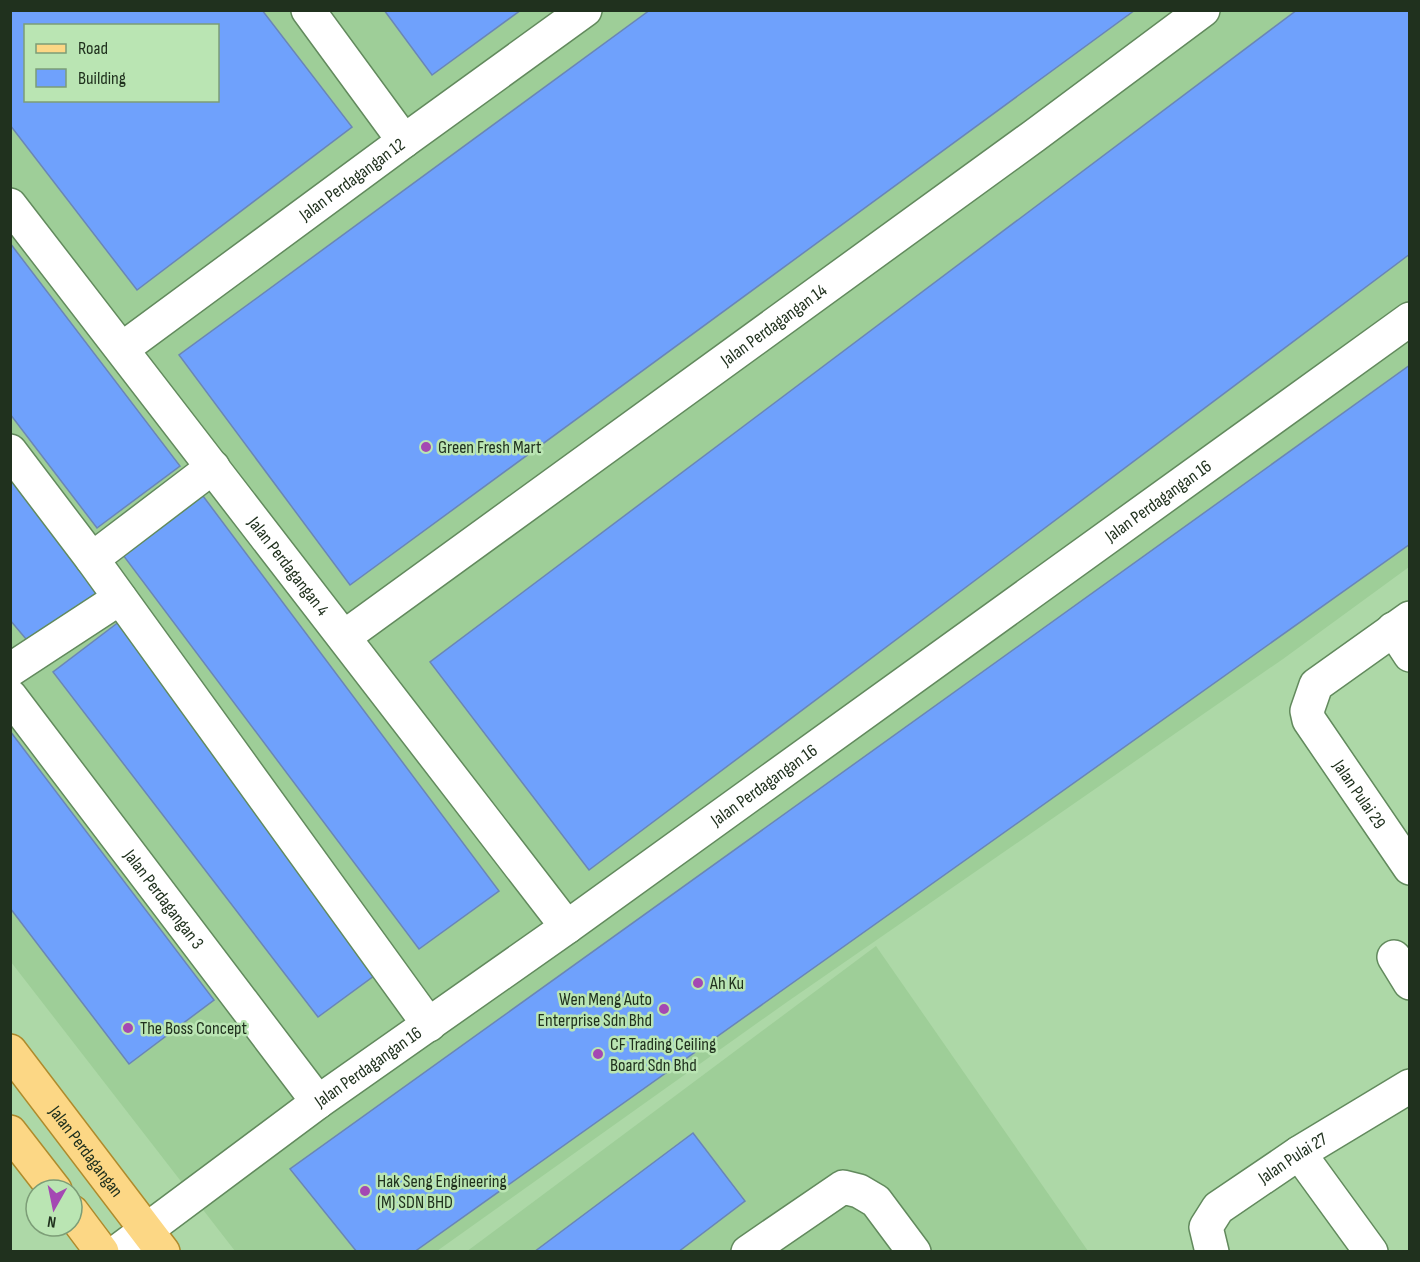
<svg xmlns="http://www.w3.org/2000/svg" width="1420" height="1262" font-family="'Sofia Sans Condensed',sans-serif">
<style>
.built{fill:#9ece98;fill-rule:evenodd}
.building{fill:#6fa1fc;stroke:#6a86b6;stroke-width:1.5;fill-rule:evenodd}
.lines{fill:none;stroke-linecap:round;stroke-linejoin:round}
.minor-casing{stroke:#628a5d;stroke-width:36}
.major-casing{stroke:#ae8b2c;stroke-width:36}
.minor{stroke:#fff;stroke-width:33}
.major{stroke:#fcd785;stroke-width:33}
.poi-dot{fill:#a448b3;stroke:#bae5b3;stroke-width:2}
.labels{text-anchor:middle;stroke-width:5;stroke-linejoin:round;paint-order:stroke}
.street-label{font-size:18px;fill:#20311e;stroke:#bae5b3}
.poi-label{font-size:18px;fill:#20311e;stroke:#bae5b3;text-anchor:start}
</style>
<rect width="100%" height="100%" fill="#add8a7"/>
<g class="built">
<path d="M11,11H1409V567L1283,659L787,1002L437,1251H235L11,962ZM26,26H218V100H26Z"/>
<path d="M876,946L1088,1251L466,1252Z"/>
</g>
<g class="building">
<path d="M10,10H262L352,127L137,290L10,125ZM26,26H218V100H26Z"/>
<path d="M384,10H521L432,75Z"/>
<path d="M650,10H1135L350,585L179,355Z"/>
<path d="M1297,10H1410V254L589,870L430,662Z"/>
<path d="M10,243L180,466L97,528L10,414Z"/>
<path d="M1410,365V544L414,1252H357L290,1169Z"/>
<path d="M10,467L105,587L31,645L10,620Z"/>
<path d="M203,496L499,891L419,949L123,555Z"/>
<path d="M128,615L382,970L318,1017L53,672Z"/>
<path d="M10,731L214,1000L129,1064L10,908Z"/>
<path d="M693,1133L745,1201L678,1252H534Z"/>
</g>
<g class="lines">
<g class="minor-casing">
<g id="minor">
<path d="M308,10L404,141"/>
<path id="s1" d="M10,205L567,927"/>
<path id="s2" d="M122,349L404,141L585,10"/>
<path d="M10,451L92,559L429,1025"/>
<path d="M92,559L213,467"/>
<path id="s3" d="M1410,618L1316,685L1307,711L1309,720L1410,868"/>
<path d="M1393,629L1410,655"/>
<path id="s4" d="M344,637L1034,136L1203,10"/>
<path d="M10,670L120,598"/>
<path id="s5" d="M10,696L318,1102"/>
<path d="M1394,957L1410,983"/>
<path d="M1299,1153L1371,1252"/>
<path id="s6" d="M117,1252L318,1102L567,927L1410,319"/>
<path d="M748,1252L843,1187L859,1191L876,1201L914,1252"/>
<path id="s7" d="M1212,1252L1206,1227L1218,1208L1299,1153L1410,1086"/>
</g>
</g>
<g class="major-casing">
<g id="major">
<path id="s8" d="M10,1051L163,1252"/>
<path d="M10,1132L55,1190"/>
<path d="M72,1212L102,1252"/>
</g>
</g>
<use href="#minor" class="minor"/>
<use href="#major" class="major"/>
</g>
<g class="poi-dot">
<circle cx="426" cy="447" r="6"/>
<circle cx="698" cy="983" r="6"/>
<circle cx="664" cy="1009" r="6"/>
<circle cx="128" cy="1028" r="6"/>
<circle cx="598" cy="1054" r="6"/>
<circle cx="365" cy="1191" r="6"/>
</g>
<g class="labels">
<g class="street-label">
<text dy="6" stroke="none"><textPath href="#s2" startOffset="286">Jalan Perdagangan 12</textPath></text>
<text dy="6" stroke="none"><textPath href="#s4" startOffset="531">Jalan Perdagangan 14</textPath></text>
<text dy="6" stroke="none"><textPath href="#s6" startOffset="1284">Jalan Perdagangan 16</textPath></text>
<text dy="6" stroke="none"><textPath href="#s1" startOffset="456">Jalan Perdagangan 4</textPath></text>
<text dy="6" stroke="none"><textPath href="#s6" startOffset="798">Jalan Perdagangan 16</textPath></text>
<text dy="6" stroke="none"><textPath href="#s3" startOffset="242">Jalan Pulai 29</textPath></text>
<text dy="6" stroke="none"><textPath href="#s5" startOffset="255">Jalan Perdagangan 3</textPath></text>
<text dy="6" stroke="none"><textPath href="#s6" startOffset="312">Jalan Perdagangan 16</textPath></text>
<text dy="6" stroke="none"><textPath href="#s8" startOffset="126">Jalan Perdagangan</textPath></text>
<text dy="6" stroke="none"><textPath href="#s7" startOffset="138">Jalan Pulai 27</textPath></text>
</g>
<g class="poi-label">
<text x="438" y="453">Green Fresh Mart</text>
<text x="710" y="989">Ah Ku</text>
<text x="652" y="1005" text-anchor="end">Wen Meng Auto<tspan x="652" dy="21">Enterprise Sdn Bhd</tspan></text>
<text x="140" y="1034">The Boss Concept</text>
<text x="610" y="1050">CF Trading Ceiling<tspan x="610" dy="21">Board Sdn Bhd</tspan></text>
<text x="377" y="1187">Hak Seng Engineering<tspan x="377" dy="21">(M) SDN BHD</tspan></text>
</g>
</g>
<rect width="1420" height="1262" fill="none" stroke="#20311e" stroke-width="24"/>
<rect x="24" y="24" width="195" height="78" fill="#bae5b3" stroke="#7c9d77" stroke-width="1.5"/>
<rect x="36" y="44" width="30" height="9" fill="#fcd785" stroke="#7c9d77" stroke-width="1.5"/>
<text x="78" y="54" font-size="18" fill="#20311e">Road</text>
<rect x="36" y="69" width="30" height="18" fill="#6fa1fc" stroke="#7c9d77" stroke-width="1.5"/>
<text x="78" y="84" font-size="18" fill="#20311e">Building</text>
<g transform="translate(54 1208) rotate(189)"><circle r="28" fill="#bae5b3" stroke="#7c9d77" stroke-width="1.5"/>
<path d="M0-4.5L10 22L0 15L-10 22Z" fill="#a448b3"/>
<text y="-9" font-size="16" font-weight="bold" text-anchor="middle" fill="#20311e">N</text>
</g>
</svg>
